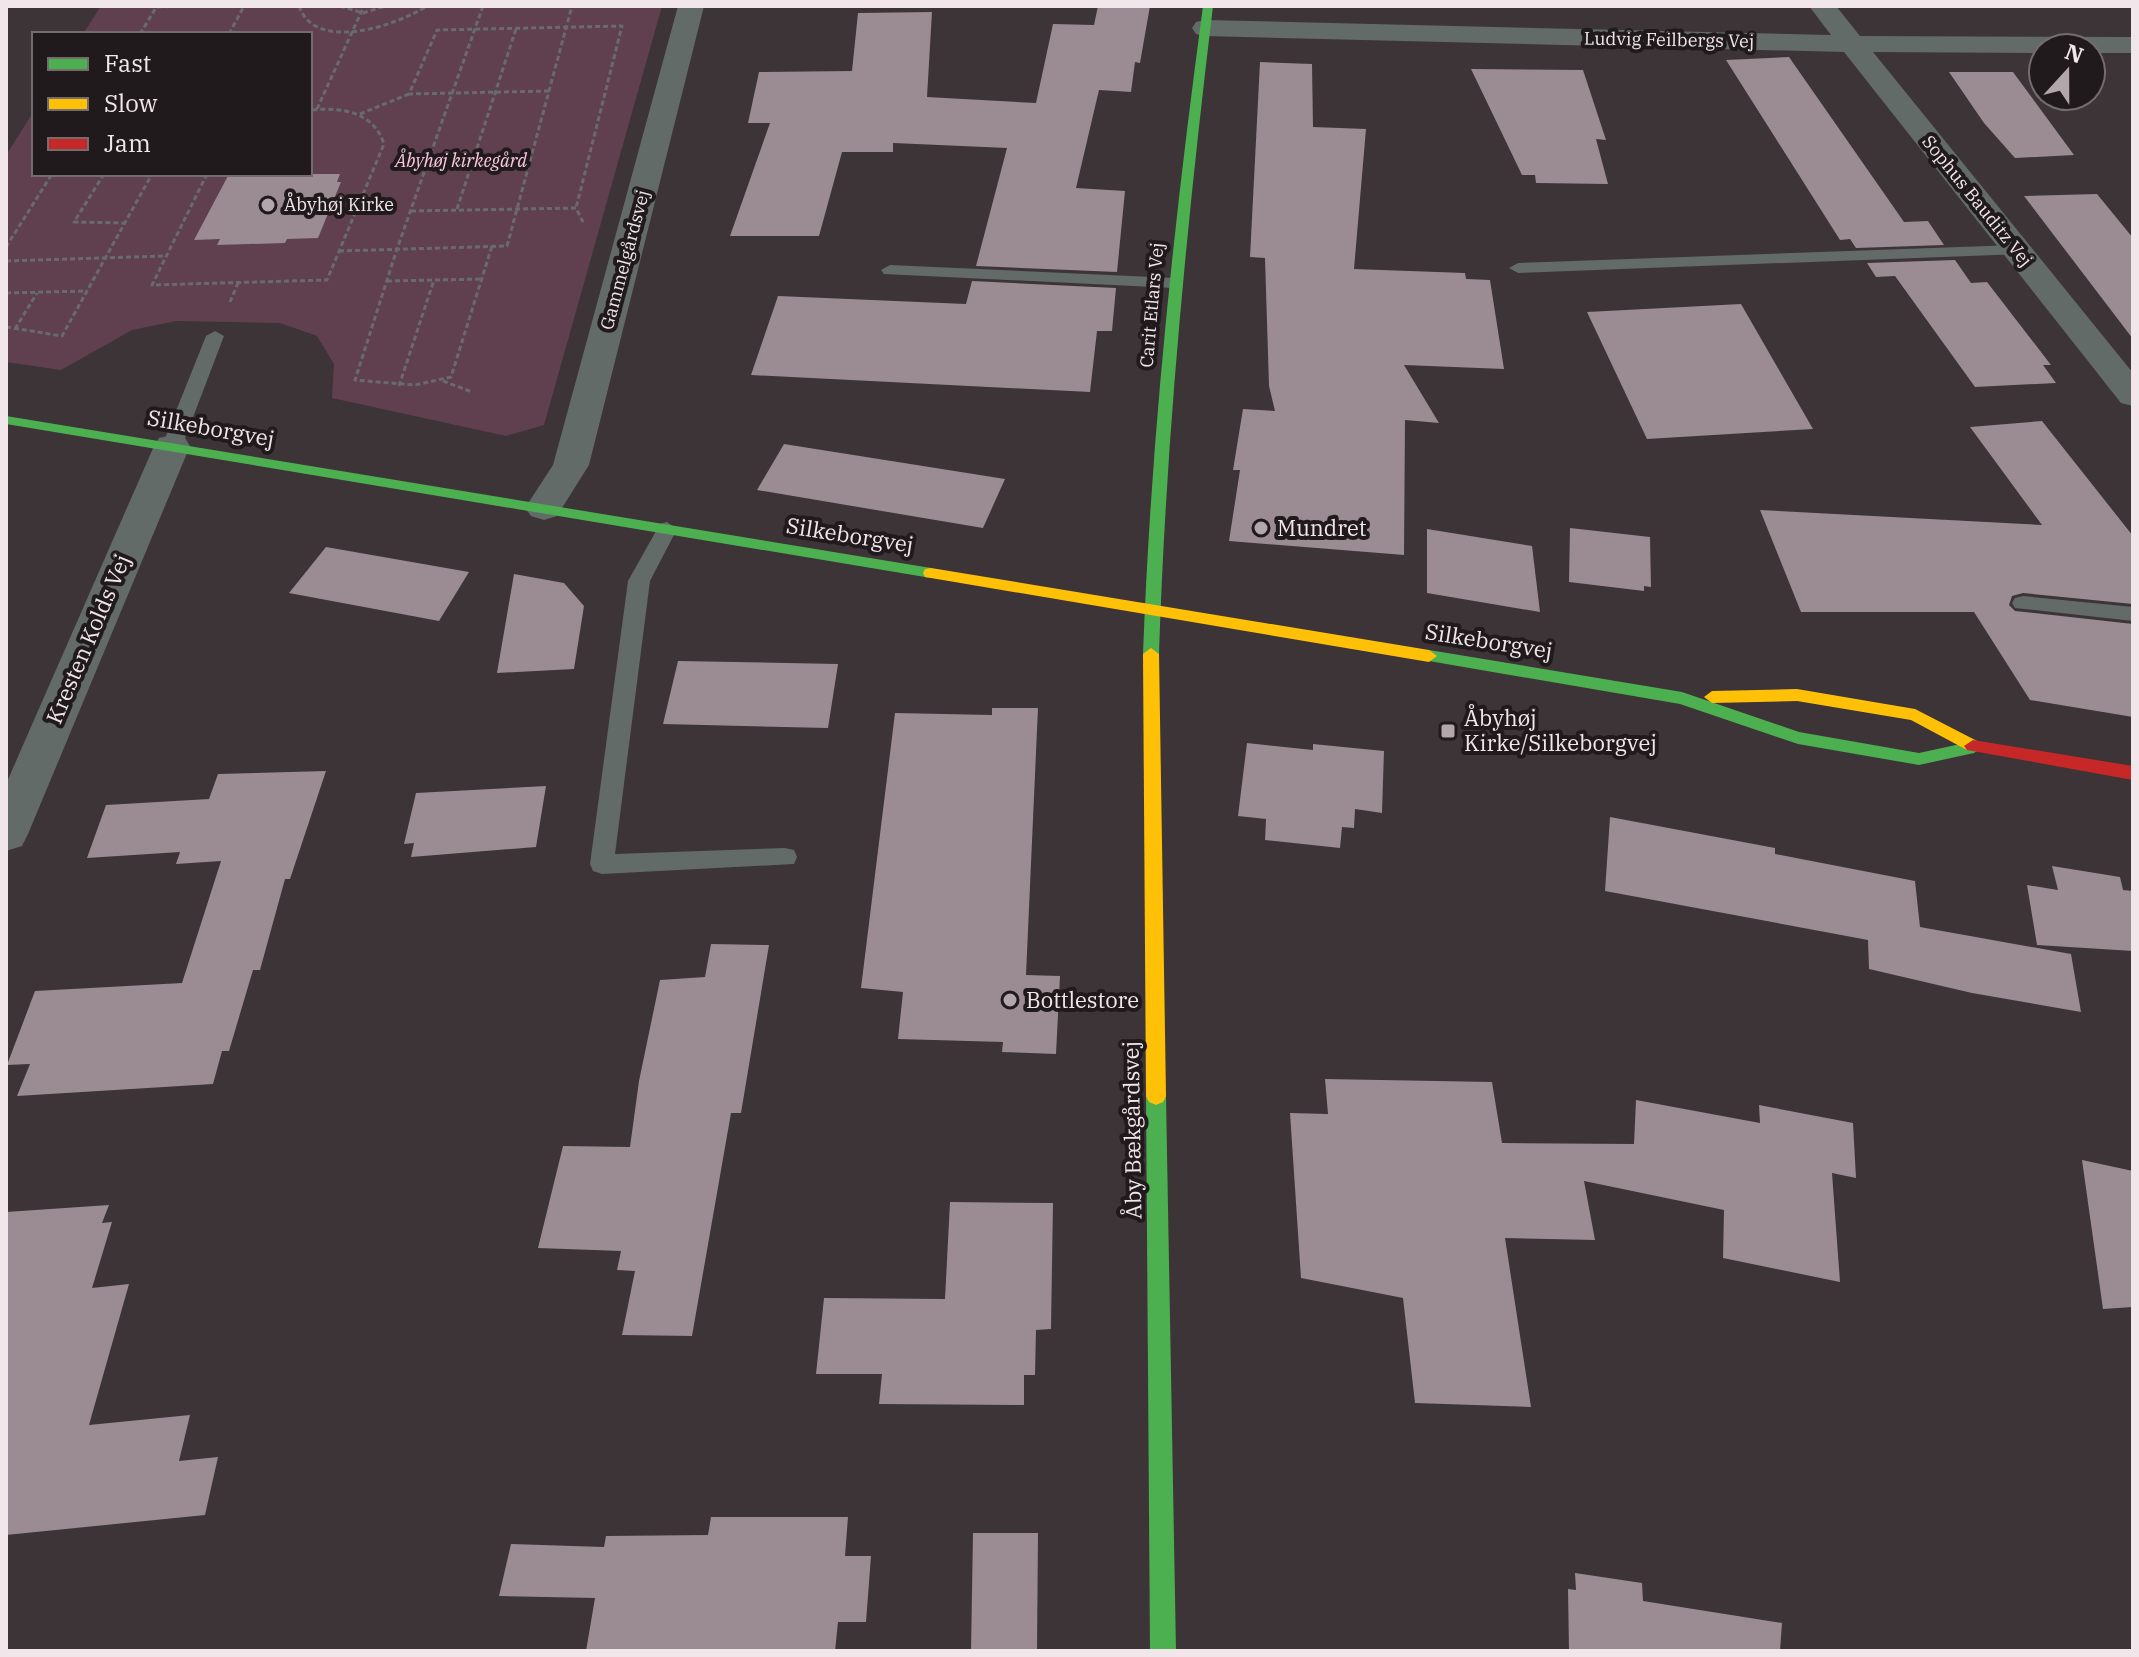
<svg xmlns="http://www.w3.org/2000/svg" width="2139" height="1657" font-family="'IBM Plex Serif',serif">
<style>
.green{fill:#60404e}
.building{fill:#9b8b92}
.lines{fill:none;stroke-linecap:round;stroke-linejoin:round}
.path{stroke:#696b6b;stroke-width:3;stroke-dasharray:5 3;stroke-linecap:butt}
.lane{fill:#626b68;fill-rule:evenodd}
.street{fill:#626b68;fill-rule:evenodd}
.fast{fill:#4caf50;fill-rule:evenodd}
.slow{fill:#ffc107;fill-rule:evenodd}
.jam{fill:#c62828;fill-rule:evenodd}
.poi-dot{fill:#b2a8ac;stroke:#211a1d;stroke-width:3}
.labels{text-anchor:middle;stroke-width:8;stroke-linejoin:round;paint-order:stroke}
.far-street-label{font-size:18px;fill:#f1e7eb;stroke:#211a1d}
.far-park-label{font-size:18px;font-style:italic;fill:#fec9e0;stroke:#211a1d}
.far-poi-label{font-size:18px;fill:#f1e7eb;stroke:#211a1d;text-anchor:start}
.street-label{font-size:22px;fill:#f1e7eb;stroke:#211a1d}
.poi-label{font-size:22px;fill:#f1e7eb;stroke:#211a1d;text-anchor:start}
</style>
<rect width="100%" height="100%" fill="#3c3437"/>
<path class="green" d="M101,6H662L544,425L506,436L332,398L334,364L317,336L280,323L176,321L132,330L61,370L6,362V155L34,111V174H310V34H83Z"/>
<g class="building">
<path d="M1098,6H1150L1140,63L1135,62L1131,92L1099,90L1076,188L1125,191L1117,272L976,266L1007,148L893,143V152H842L819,236H730L770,123H748L759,72L852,71L858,13L932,12L927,97L1036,103L1053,24L1094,25Z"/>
<path d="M1789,57L1904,222L1928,221L1944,245L1856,248L1850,239L1840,240L1726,60Z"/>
<path d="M1260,62L1312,64L1313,127L1366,129L1354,269L1465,273L1466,279L1490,280L1504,369L1404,365L1439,423L1405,420L1404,555L1229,541L1240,470H1233L1243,409L1275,411L1269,386L1265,258L1250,257Z"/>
<path d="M1471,69L1583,70L1606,140L1596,139L1608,184L1536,183L1535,175H1522Z"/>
<path d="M1949,72H2013L2074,155L2015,158L1984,123Z"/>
<path d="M229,174H340L337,182H341L318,238L287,239L285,243L217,245L220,239L194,240Z"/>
<path d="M2097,194L2133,238V339L2024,196Z"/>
<path d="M1955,260L1971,283L1987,282L2051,365H2043L2056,383L1975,387L1895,276L1876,277L1867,263Z"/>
<path d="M972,281L1116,288L1112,331H1097L1090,392L751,375L778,296L966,304Z"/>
<path d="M1741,304L1813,429L1647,439L1587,312Z"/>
<path d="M2042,421L2133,536V604L2023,593L2012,596L2009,605L2015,611L2133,624V717L2030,700L1974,612H1801L1760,510L2042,525L1970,427Z"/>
<path d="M784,444L1005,479L983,528L757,490Z"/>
<path d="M1570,528L1650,537L1651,587L1644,586V591L1569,582Z"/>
<path d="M1427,529L1532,546L1540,612L1427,593Z"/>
<path d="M326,547L469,572L439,621L289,593Z"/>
<path d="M514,574L564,583L584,606L574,669L497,673Z"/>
<path d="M678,661L838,664L828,728L663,724Z"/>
<path d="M992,708H1038L1026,975L1060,976L1056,1054L1002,1052L1003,1042L898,1039L903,992L861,988L895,713L992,715Z"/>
<path d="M1247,743L1313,750V744L1384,751L1382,813L1355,809L1354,828L1342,827L1340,848L1265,840L1266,819L1238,816Z"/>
<path d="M326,771L290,879H285L260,970H253L229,1051H222L213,1084L17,1096L30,1064L7,1065L35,991L182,983L221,861L176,864L180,852L87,858L106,805L209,799L218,774Z"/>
<path d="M546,786L536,847L411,857L414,843L404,844L416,793Z"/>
<path d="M1610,817L1775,848V854L1915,881L1920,927L2071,954L2081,1012L1972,993L1869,969L1868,940L1605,891Z"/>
<path d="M2052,866L2120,877L2123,890L2133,891V951L2037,945L2027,885L2058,890Z"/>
<path d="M711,944L769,945L741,1113H731L692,1336L622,1335L635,1271L617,1270L621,1251L538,1248L563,1146L630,1147L639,1081L660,980L705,977Z"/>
<path d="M1325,1079L1492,1082L1502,1143L1634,1144L1636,1100L1760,1123L1759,1105L1853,1123L1856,1178L1832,1173L1840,1282L1723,1258L1724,1210L1584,1181L1595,1240L1505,1238L1531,1407L1415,1403L1403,1298L1301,1278L1290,1113L1328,1114Z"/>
<path d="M2082,1160L2133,1171V1307L2103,1309Z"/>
<path d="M950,1202L1053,1203L1051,1329L1036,1330L1035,1375H1024V1405L879,1404L882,1374H816L824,1298L945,1299Z"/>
<path d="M109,1205L102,1223L112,1222L92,1288L129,1284L89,1425L190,1415L179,1461L218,1457L205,1515L6,1535V1212Z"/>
<path d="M711,1517H848L845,1556H871L866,1622H838L835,1651H586L595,1598L499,1596L511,1544L604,1547L606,1536L708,1535Z"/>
<path d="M973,1533H1038L1037,1651H971Z"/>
<path d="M1575,1573L1642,1583L1643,1601L1782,1623L1780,1651H1569L1568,1589L1576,1590Z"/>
</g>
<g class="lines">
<g class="path">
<path d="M299,6C315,53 396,26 427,6"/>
<path d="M340,6L363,13L386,6"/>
<path d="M483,6L397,249L355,380L415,385L451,377L492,246"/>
<path d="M157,7L186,6"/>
<path d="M140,34L157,6"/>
<path d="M229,34L244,6"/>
<path d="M549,91L409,94L437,30L622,26L576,208"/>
<path d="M317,109L364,6"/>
<path d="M360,114L409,94"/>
<path d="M104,174L74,222L125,223"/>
<path d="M207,174L152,285L327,280L384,144C373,111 341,107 310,110"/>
<path d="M457,209L516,29"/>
<path d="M411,211L576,208L583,222"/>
<path d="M6,247L52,174"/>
<path d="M339,251L507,246L572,6"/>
<path d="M6,261L166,256"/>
<path d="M387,281L482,279"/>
<path d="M6,293L86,291"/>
<path d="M230,302L238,283"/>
<path d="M6,327L62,336L152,174"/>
<path d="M15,329L37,293"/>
<path d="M443,381L472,392"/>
<path d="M399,386L434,280"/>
</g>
<g class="lane">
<path d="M2016,245L2022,246L2025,250L2022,254L1518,273L1509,268L1518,263Z"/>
<path d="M890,265L1174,278L1183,283L1174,288L884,274L881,270Z"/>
<path d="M215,331L224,336L182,446L172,452L165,450L162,446L206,336Z"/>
<path d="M667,522L677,529L650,581L615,854L785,848L794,850L797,857L794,864L602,874L593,871L590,864L628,581L660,524Z"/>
<path d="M2023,596L2133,607V621L2015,608L2012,603L2015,598Z"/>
</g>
<g class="street">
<path d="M678,6H704L589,465L557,516L544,520L531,516L525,508L553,465Z"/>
<path d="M1809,6H1836L1860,36L2133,37V53H2091V48H2043V53L1873,52L2133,373V406L2121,403L1844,52L1205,36L1196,34L1192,28L1196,22L1205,20L1831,35Z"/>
<path d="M172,435L185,438L190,446L28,834L22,846L6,851V784L154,446L159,438Z"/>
</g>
<g class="fast">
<path d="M1203,6H1213C1187,222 1166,437 1159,654L1151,660L1143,654C1151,437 1174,221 1203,6Z"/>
<path d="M6,416L931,568L939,573L931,578L6,424Z"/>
<path d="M1429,650L1682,692L1799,732L1919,753L1974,741L1983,747L1974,753L1919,765L1798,744L1680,704L1423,660L1421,656Z"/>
<path d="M1156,1087L1163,1090L1166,1096L1176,1651H1150L1146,1096L1149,1090Z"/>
</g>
<g class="slow">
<path d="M931,568L1429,650L1437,656L1429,662L925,577L923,573L925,569Z"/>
<path d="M1151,648L1159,654L1166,1096L1163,1102L1156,1105L1149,1102L1146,1096L1143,654Z"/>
<path d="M1797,689L1915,709L1979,742L1982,746L1979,750H1967L1911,720L1797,701L1712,703L1704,697L1712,691Z"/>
</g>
<path class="jam" d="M1973,740L2133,766V780L1967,750L1964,746Z"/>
</g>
<g class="poi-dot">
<circle cx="268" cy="205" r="8"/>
<circle cx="1261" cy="528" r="8"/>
<rect x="1440" y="723" width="16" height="16" rx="4"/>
<circle cx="1010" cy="1000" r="8"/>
</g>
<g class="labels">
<g class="far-street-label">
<text transform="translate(1669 40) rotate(1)" y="6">Ludvig Feilbergs Vej</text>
<text transform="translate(1977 201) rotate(51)" y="6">Sophus Bauditz Vej</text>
<text transform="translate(625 260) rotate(-75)" y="6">Gammelgårdsvej</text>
<text transform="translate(1152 305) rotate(-85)" y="6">Carit Etlars Vej</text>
</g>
<g class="far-park-label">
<text x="461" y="167">Åbyhøj kirkegård</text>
</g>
<g class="far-poi-label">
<text x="284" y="211">Åbyhøj Kirke</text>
</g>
<g class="street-label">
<text transform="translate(211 428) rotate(10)" y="8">Silkeborgvej</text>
<text transform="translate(850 535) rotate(9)" y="8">Silkeborgvej</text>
<text transform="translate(88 639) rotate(-67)" y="8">Kresten Kolds Vej</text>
<text transform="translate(1489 641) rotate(9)" y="8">Silkeborgvej</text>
<text transform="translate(1132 1130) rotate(-91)" y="8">Åby Bækgårdsvej</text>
</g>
<g class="poi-label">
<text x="1277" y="536">Mundret</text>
<text x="1464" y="726">Åbyhøj<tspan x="1464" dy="25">Kirke/Silkeborgvej</tspan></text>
<text x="1026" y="1008">Bottlestore</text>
</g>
</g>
<rect width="2139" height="1657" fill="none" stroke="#f1e7eb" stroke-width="16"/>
<rect x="32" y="32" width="280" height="144" fill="#211a1d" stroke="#746c6f" stroke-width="2"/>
<rect x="48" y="58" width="40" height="12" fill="#4caf50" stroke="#746c6f" stroke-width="2"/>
<text x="104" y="72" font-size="24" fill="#f1e7eb">Fast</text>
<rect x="48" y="98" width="40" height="12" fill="#ffc107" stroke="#746c6f" stroke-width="2"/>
<text x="104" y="112" font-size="24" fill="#f1e7eb">Slow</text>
<rect x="48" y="138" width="40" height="12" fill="#c62828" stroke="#746c6f" stroke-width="2"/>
<text x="104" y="152" font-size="24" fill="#f1e7eb">Jam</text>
<g transform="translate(2067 72) rotate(21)"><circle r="38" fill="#211a1d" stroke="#746c6f" stroke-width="2"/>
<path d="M0-6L14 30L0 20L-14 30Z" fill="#b2a8ac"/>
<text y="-12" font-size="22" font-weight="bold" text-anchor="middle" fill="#f1e7eb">N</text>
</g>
</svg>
